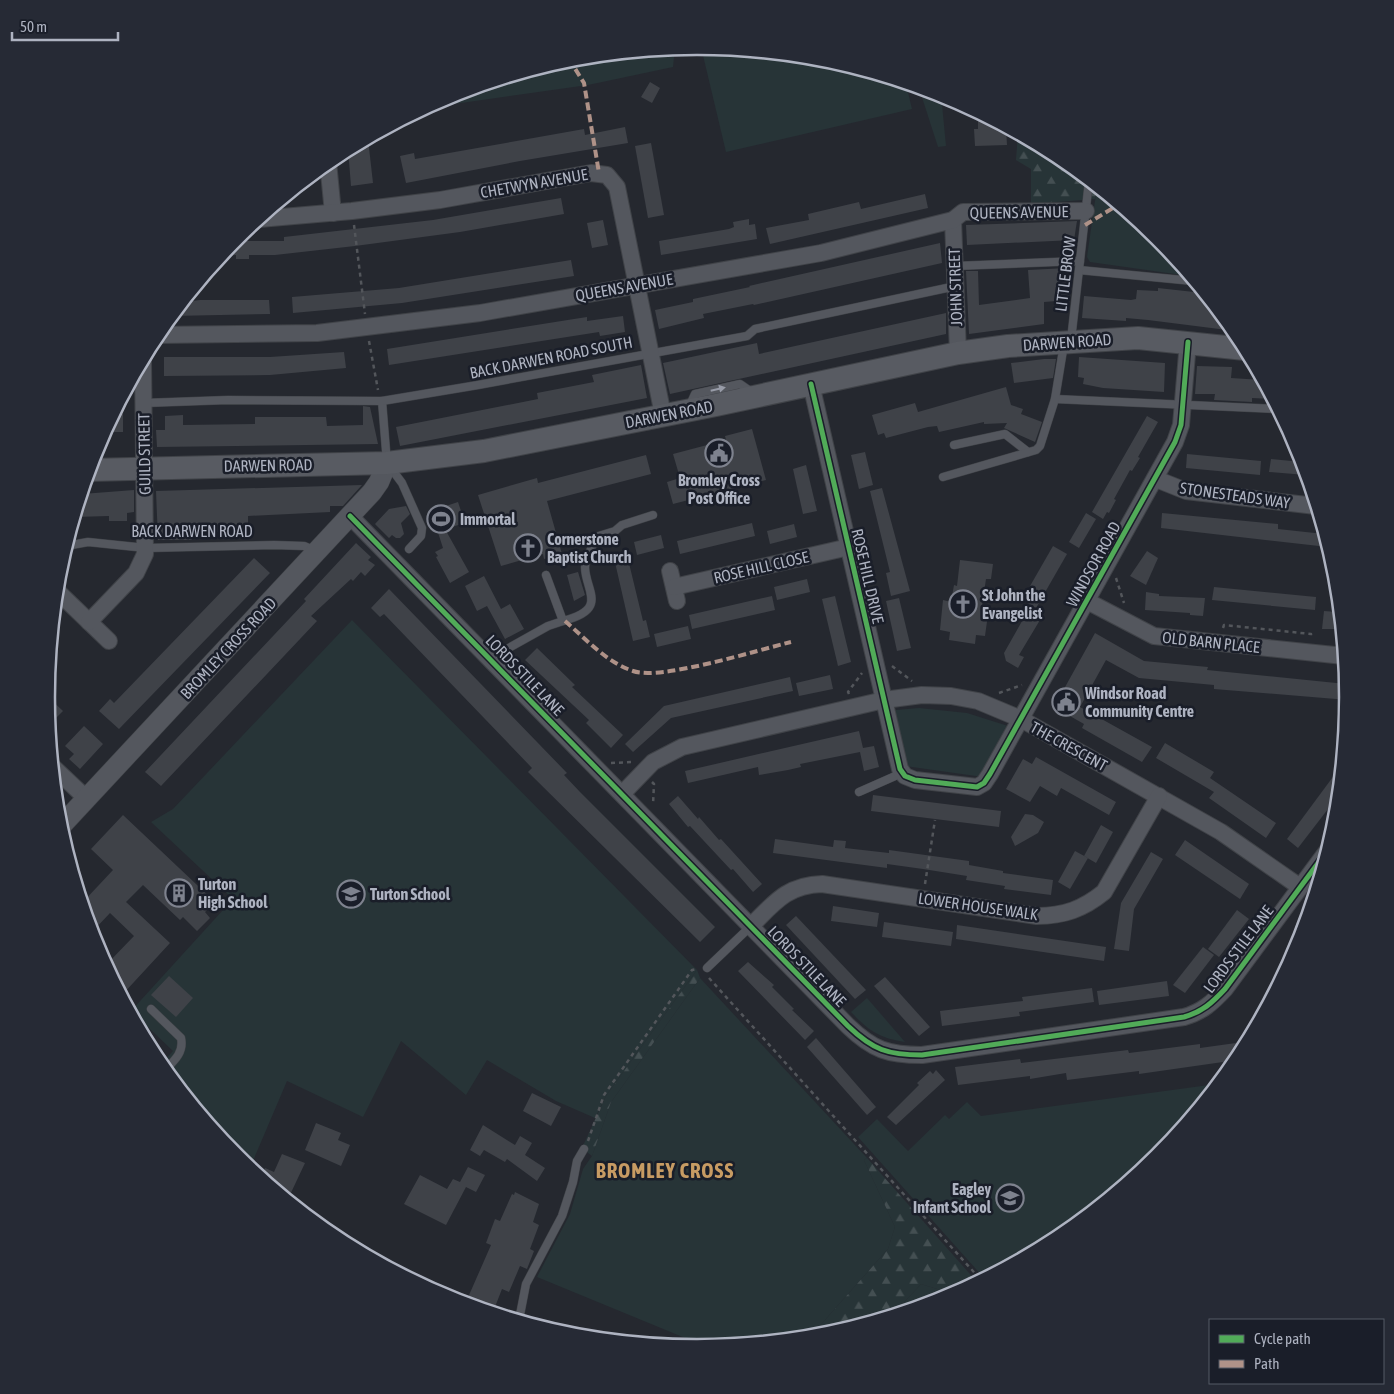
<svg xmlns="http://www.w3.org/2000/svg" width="1394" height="1394" font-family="'Asap Condensed',sans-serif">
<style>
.green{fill:#273437}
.forest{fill:url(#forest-firs)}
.building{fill:#3f4248}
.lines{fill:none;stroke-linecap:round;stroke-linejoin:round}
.service-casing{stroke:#404348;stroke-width:9}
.minor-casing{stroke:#404348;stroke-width:18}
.tertiary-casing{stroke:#404348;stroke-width:21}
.secondary-casing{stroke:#404348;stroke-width:24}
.path{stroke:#53565b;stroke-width:2.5;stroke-dasharray:4 4;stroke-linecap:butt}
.service{stroke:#54575e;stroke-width:8}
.minor{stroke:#54575e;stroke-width:16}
.tertiary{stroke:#54575e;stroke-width:20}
.secondary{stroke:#585b62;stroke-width:22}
.quiet{stroke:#af9288;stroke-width:4;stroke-dasharray:8 4;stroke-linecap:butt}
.cycleway-casing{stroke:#1a1e29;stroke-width:8}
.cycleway{stroke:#51ab58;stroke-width:5}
.oneway{fill:#989ca8}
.labels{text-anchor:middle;stroke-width:5;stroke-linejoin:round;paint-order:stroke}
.street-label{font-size:16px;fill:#aeb3c1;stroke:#1a1e29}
.poi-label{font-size:16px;font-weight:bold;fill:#aeb3c1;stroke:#1a1e29;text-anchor:start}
.district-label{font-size:21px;font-weight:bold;letter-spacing:1px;fill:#c79b63;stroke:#1a1e29}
.rim{fill:none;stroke:#aeb3c1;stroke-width:2.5}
</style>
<defs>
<pattern id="forest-firs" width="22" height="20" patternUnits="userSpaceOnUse" patternTransform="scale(1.25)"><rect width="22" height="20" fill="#273437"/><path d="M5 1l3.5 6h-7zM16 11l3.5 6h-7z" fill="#444f52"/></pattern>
</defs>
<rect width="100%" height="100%" fill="#25282f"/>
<g class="green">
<path d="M701,47L824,59L906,84L912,109L726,152Z"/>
<path d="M675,48L673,67L588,85L426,108L448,96L570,59Z"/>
<path d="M919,88L941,94L946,146L938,147Z"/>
<path d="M1097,187L1157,237L1189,276L1090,262L1087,257Z"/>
<path d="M352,620L697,970L606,1096L595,1118L556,1101L487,1060L466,1095L401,1041L363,1117L287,1081L250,1168L237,1157L161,1064L173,1051L131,1011L233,899L151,822L173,809Z"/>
<path d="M919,708L967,713L1008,726L983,777L905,766L895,716L896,710Z"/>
<path d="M700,978L867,1158L864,1160L895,1227L888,1249L810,1337L707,1347L537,1277L570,1214L583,1169L592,1156L611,1102Z"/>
<path d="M867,998L905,1042C879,1038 869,1031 851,1012Z"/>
<path d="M1209,1085L1210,1092L1157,1157L1058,1238L984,1278L858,1137L877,1119L908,1151L945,1115L949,1119L967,1102L981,1116Z"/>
<path d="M921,1284L954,1294L893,1314Z"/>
</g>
<g class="forest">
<path d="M1018,134L1059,156L1097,187L1095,199L1031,204V169L1016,160Z"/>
<path d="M697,970L700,978L611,1102L592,1156L582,1148L606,1096Z"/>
<path d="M867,1158L977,1282L954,1294L921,1284L893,1314L824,1335L810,1337L888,1249L895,1227L864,1160Z"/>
</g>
<g class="building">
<path d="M650,82L660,88L652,103L641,97Z"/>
<path d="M978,113L1006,128L1007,145L975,146L974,129H978Z"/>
<path d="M625,127L628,143L520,161L406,183L400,156L414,153L415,159L584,129L585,135Z"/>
<path d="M368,139L373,183L351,186L348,149Z"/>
<path d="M651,143L664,215L648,218L635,146Z"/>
<path d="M925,194L928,208L770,244L766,228L809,220L808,214L859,202L861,209Z"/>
<path d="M561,198L564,214L460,232L355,246L275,255H249V259H236V255L221,256L234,241H284V237L433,220Z"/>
<path d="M749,219V225L755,224L757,239L661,255L659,241L729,229L734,227L733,222Z"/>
<path d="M603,220L608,245L592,248L587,223Z"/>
<path d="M1077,221L1074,240L967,245L966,225Z"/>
<path d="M940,243L942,263L754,305L753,304L703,314L704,318L659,329L655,310L693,302V299L750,287L749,286Z"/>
<path d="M571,260L574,276L402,303L293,313L292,297L399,288Z"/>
<path d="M1067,268L1069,300L1044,302V324L969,334L966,271H978L979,305L1030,298L1028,270Z"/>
<path d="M1158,288L1203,293L1235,331L1148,320L1126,318V321L1082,318L1084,296L1131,300L1136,299L1137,290L1158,291Z"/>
<path d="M200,300H269L270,314L172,316L184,302Z"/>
<path d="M946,313V334L670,394L663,363L757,343L759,354Z"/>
<path d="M623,316L625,332L600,336L599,332L389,365L387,349L574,319L587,317V321Z"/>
<path d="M344,352L346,368L270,375L164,376V357H270Z"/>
<path d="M1079,357L1165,363L1164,392L1103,388L1083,384L1084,378L1078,377Z"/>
<path d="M1044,359H1056L1053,378L1014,383L1011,363Z"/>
<path d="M641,365L647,398L400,446L396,427L538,399L537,393L594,382L592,375Z"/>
<path d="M1197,366L1232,367L1231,378L1262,380L1272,399L1252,398V402L1214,400L1215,394H1195Z"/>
<path d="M1006,387L1011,405L1023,409L1021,414L1042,422L1035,442L1004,428L1007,423L984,424V422L939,432L937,426L928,427L886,438L884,433L878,435L872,415L915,403L918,412Z"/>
<path d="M363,406L370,407L378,444L157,447L156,430H165V416L183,415V425L255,424V417H326L327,426L363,425Z"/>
<path d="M114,414H123V432H109V424Z"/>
<path d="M1147,416L1158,422L1138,457L1140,458L1132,471L1130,470L1114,499L1116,500L1109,513L1107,512L1103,519L1092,512Z"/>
<path d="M752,429L766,480L673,504L667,482L680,478L673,454L726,440L725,436Z"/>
<path d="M865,452L873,485L859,489L851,455Z"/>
<path d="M1187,454L1261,461L1260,475L1186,468Z"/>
<path d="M646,455L651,474L547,501L562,554L544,559L543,554L501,566L478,495L537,478L538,483Z"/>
<path d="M1271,459L1302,462L1306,475L1269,472Z"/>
<path d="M806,465L817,511L803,514L793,469Z"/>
<path d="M362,485L343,506H330V512L248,516V528H218V532H192V540H158L156,491Z"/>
<path d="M882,488L910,591L891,596L886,573L890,572L870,491Z"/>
<path d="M134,490V512L127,513V521H109V516L75,517L82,494Z"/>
<path d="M458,502L465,523L445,529L469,572L450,583L436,557L438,556L435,552L443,548L431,511Z"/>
<path d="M406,506L410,514L401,523L404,534L400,538H396L392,535L389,538L375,524L389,509Z"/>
<path d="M1086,513L1096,519L1079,548L1069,542Z"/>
<path d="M1162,513L1278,524V529L1324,534L1328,547L1161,528Z"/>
<path d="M752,523L755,536L680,554L677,541Z"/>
<path d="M794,524L797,537L770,544L767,531Z"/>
<path d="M661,535L664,548L637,555L634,542Z"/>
<path d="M356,543L371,557L368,560L375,565L365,576L361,572L353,581L351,579L311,616L317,621L161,786L145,772L306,601L304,599Z"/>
<path d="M1053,546L1067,554L1036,608L1022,600Z"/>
<path d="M1147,551L1158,558L1146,585L1130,576Z"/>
<path d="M627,555L643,621L646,620L650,637L633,641L614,558Z"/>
<path d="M254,558L270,573L119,729L99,711L110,699L114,703Z"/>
<path d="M960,560L993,564L991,579H986L982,606L989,607L985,636L976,635L975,644L949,640L950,632L940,630L943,600L951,602L954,585L957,586Z"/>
<path d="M578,572L585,595L574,601L567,575Z"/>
<path d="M484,576L501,609L510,604L524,629L505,639L487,606L477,611L465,586Z"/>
<path d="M807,579L810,592L777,600L774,587Z"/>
<path d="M1214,587L1316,597L1315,610L1212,600Z"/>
<path d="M389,589L567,773L564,775L580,792L715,927L700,942L528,772L532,768L384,614L380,617L371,608Z"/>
<path d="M1146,592L1159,594V596L1205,598L1203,616L1190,615V613L1145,610Z"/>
<path d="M772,596L775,610L692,629L689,615Z"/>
<path d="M835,596L851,662L838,666L822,599Z"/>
<path d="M899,598L911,648L897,651L886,601Z"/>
<path d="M1030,607L1043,615L1019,655L1024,657L1018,668L1006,661L1004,653Z"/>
<path d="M1324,611L1337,612L1341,629H1322Z"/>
<path d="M688,626L691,639L657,647L654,634Z"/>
<path d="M1095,633L1144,661L1208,667L1207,670L1346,684L1348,700L1214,689V685L1139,678L1106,660L1080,707L1152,747L1142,762L1082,728L1084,724L1054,707Z"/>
<path d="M537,648L575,685L572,687L623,735L611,748L586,723L589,720L525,660Z"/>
<path d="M830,675L833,689L799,696L796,683Z"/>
<path d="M790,677L793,691L671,718L633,752L625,744L664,706Z"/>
<path d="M46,695L63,711L49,725L46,697Z"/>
<path d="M84,726L103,744L80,769L69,759L74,754L65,746Z"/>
<path d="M859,731L863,748L874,746L879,767L864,771L860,752L800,764L801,767L788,770L759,775L758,767L688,783L685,771Z"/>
<path d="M1165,743L1214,772L1210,778L1276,823L1266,838L1209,798L1214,792L1156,758Z"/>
<path d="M1036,757L1116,802L1109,815L1061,788L1057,796L1040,786L1030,802L1006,789L1023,759L1032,764Z"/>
<path d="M1341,766L1338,796L1298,848L1287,839Z"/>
<path d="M873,795L1001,811L999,827L871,811Z"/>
<path d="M678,796L698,819L699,817L719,840L721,839L762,884L753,892L733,869L731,870L690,826L688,827L669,804Z"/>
<path d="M1025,814L1033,815L1044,822L1038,833L1015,846L1011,837Z"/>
<path d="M123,815L215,902L205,912L210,918L197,931L183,917L180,920L143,885L126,902L170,943L122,995L106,965L134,936L110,913L92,932L83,902L113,870L91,849Z"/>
<path d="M1101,825L1113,832L1096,863L1084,856Z"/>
<path d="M775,839L833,847L834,840L846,841L845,848L889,853V850L969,861V865L1003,871V873L1053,880L1051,895L1004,889L1005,886L966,880L967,876L923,869L887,864V868L773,853Z"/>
<path d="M1185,840L1249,884L1240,899L1175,855Z"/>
<path d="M1075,851L1088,858L1070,889L1058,882Z"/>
<path d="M1151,852L1163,859L1134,909L1129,951L1114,949L1121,903Z"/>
<path d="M833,906L879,913L877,927L831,921Z"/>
<path d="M1237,910L1249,919L1219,957L1208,949Z"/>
<path d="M796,916L866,990L855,999L786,925Z"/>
<path d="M884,922L953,932L951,946L882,937Z"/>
<path d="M957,925L1106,947L1104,961L956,939Z"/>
<path d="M1203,947L1214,955L1185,993L1173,985Z"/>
<path d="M748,962L774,985L772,987L794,1009L792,1010L814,1031L805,1040L738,971Z"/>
<path d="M169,976L193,998L176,1017L151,995Z"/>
<path d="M885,977L930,1027L919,1036L874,986Z"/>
<path d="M1167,981L1169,996L1099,1005L1097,991Z"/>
<path d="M1092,988L1094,1002L1019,1012L1020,1016L942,1026L940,1011L1023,1001L1022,997Z"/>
<path d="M816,1038L876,1107L867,1115L807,1047Z"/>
<path d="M1236,1043L1237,1060L1139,1074V1071L1067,1080L1066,1073L1030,1079V1076L958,1085L955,1067L1020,1059L1021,1063L1128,1050L1129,1053L1200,1044V1048Z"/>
<path d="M936,1070L945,1080L896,1125L887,1117L919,1085L917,1083L930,1071L933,1074Z"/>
<path d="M532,1093L561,1107L551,1126L523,1111Z"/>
<path d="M316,1123L341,1133L338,1140L350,1145L341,1166L305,1150Z"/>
<path d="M483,1125L515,1145L520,1136L532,1143L525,1155L545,1168L537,1181L507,1159L505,1162L484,1150L480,1156L470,1150Z"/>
<path d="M282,1154L305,1163L288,1199L277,1190L278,1186L262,1177L265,1168L274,1172Z"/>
<path d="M468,1167L485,1175L476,1192L466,1187L446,1225L404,1204L420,1175L447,1189L453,1179L460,1182Z"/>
<path d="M515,1192L539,1204L533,1222L539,1225L530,1249L534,1251L527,1269L520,1266L509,1292L502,1289L493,1312L466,1302L491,1245L486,1243L495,1219L500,1221L512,1194L514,1195Z"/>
</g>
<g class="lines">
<g class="service-casing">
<g id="service">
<path d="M955,266L1080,261"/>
<path d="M1079,270L1193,281"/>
<path d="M1071,340L1089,181"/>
<path d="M1055,399L1277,409"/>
<path d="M382,401L387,463L402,483L422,528L421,536L409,549"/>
<path d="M144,403L228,400L382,401L478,385L747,336L755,329L956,286"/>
<path d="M689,407L695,394L740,384L753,393"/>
<path d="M954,445L1005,434L1028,452"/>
<path d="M943,477L1036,450L1040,446L1055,399L1064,344"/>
<path d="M66,546L88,542L146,548L274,545L304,546L316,551"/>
<path d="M563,621C622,606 567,580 592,548L589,539L615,531L622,525L653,515"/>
<path d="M491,658L548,626L563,621L546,575"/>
<path d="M859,792L902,773"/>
<path d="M707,968L751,926"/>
<path d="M151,1009L181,1038C184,1052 175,1060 165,1070"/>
<path d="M519,1320L526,1284L562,1216L573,1182L577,1161L584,1149"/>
</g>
</g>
<g class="minor-casing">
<g id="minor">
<path d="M328,162L333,213"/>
<path d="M259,219L352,211L440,200L591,173L607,175L617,187L663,415"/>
<path d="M953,220L958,353"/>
<path d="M156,335L317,333L480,313L821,253L953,220L963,212L1086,211"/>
<path d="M811,384L900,769L905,776L915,780L977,787L984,783L990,774L1175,442L1181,425L1188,342"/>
<path d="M1156,479L1186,491L1316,506"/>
<path d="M350,516L848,1026C873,1050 888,1055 922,1055L1184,1017C1202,1012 1212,1003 1225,989L1327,851"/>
<path d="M670,571L677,601"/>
<path d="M674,587L849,547"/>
<path d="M57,591L109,641"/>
<path d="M1087,601L1154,636L1344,656"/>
<path d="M89,622L136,573L145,554L143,360"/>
<path d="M53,767L87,799"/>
<path d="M622,794L653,762L682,747L884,700L922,695L951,696L978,701L1021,719L1221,832L1300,887"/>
<path d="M751,926C774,903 787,885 822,884L1037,916C1064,916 1083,909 1104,892L1159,796"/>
</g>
</g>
<g class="tertiary-casing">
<path id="tertiary" d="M60,827L372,492L379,482L387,463"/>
</g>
<g class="secondary-casing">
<path id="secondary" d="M89,470L387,463L484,451L716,405L958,353L1008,346L1138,338L1245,349"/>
</g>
<g class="path">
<path d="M354,225L365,314"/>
<path d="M369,341L378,390"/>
<path d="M1116,578L1124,603"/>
<path d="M1223,628L1224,625L1311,634V638"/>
<path d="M892,666L912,681"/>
<path d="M999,693L1022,685"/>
<path d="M849,694L848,692L862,673"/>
<path d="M611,763L633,762"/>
<path d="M652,782L654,784L653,805"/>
<path d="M925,884L935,820"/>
<path d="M709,978L981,1280"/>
<path d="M588,1141L604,1095L692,970L697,969"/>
</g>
<use href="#service" class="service"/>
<use href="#minor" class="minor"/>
<use href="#tertiary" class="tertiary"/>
<use href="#secondary" class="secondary"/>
<g class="quiet">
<path d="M569,59L584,83L599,173"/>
<path d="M1085,225L1118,205"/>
<path d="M565,621C586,639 606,662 633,671C660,681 758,650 791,642"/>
</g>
<g class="cycleway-casing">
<g id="cycleway">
<path d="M811,384L900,769L905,776L915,780L977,787L984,783L990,774L1175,442L1181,425L1188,342"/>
<path d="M350,516L848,1026C873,1050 888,1055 922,1055L1184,1017C1202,1012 1212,1003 1225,989L1327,851"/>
</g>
</g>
<use href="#cycleway" class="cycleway"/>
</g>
<defs><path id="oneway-solid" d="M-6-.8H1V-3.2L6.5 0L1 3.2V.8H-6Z" transform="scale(1.25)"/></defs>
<use class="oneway" href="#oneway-solid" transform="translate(718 389) rotate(-13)"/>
<defs>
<g id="civic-ring" transform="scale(1.4375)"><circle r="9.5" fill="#1a1e29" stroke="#7e828e" stroke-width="1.5"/><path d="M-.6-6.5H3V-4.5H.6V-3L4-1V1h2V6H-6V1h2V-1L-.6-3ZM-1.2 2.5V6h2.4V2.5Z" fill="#7e828e"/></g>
<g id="stadium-ring" transform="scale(1.4375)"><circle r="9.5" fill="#1a1e29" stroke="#7e828e" stroke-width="1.5"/><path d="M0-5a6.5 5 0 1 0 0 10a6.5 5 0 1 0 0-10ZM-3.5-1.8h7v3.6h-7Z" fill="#7e828e"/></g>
<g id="church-ring" transform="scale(1.4375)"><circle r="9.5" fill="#1a1e29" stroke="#7e828e" stroke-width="1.5"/><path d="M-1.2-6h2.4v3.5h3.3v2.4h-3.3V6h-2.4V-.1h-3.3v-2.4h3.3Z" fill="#7e828e"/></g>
<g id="building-ring" transform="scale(1.4375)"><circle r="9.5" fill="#1a1e29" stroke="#7e828e" stroke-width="1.5"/><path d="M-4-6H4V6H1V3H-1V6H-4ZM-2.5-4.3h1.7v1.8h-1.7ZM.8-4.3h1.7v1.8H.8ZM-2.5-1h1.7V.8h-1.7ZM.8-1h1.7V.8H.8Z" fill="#7e828e"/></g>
<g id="school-ring" transform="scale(1.4375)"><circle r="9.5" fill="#1a1e29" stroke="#7e828e" stroke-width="1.5"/><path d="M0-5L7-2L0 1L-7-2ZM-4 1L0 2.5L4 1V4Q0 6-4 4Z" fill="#7e828e"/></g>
</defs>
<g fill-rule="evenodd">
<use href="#civic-ring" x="719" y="453"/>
<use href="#stadium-ring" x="441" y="519"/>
<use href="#church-ring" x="528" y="548"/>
<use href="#church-ring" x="963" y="604"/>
<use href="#civic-ring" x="1066" y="702"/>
<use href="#building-ring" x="179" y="893"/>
<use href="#school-ring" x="351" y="894"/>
<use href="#school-ring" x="1010" y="1198"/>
</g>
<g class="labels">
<g class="street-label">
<text transform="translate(534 183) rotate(-10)" y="6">CHETWYN AVENUE</text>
<text transform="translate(1019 212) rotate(-1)" y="6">QUEENS AVENUE</text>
<text transform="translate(1065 274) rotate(-83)" y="6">LITTLE BROW</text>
<text transform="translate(624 287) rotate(-10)" y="6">QUEENS AVENUE</text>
<text transform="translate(955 287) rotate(-92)" y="6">JOHN STREET</text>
<text transform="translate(1067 342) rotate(-4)" y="6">DARWEN ROAD</text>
<text transform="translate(551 357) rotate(-11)" y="6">BACK DARWEN ROAD SOUTH</text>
<text transform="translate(669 414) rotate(-11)" y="6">DARWEN ROAD</text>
<text transform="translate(144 454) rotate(-91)" y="6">GUILD STREET</text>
<text transform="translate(268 465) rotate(-1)" y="6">DARWEN ROAD</text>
<text transform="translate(1235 495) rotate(8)" y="6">STONESTEADS WAY</text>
<text x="192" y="537">BACK DARWEN ROAD</text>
<text transform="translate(1093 564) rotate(-61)" y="6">WINDSOR ROAD</text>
<text transform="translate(761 567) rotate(-13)" y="6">ROSE HILL CLOSE</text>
<text transform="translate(868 576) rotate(77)" y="6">ROSE HILL DRIVE</text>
<text transform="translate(1211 642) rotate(6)" y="6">OLD BARN PLACE</text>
<text transform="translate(228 648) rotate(-47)" y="6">BROMLEY CROSS ROAD</text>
<text transform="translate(525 675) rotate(46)" y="6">LORDS STILE LANE</text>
<text transform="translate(1069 746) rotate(29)" y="6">THE CRESCENT</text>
<text transform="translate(978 906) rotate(8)" y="6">LOWER HOUSE WALK</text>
<text transform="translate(1238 949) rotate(-53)" y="6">LORDS STILE LANE</text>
<text transform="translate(807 966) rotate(46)" y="6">LORDS STILE LANE</text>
</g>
<g class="poi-label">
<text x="719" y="486" text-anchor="middle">Bromley Cross<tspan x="719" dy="18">Post Office</tspan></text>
<text x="460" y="525">Immortal</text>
<text x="547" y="545">Cornerstone<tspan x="547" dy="18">Baptist Church</tspan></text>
<text x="982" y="601">St John the<tspan x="982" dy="18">Evangelist</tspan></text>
<text x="1085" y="699">Windsor Road<tspan x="1085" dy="18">Community Centre</tspan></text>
<text x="198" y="890">Turton<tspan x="198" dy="18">High School</tspan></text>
<text x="370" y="900">Turton School</text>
<text x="991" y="1195" text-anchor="end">Eagley<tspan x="991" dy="18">Infant School</tspan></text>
</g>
<g class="district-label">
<text x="665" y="1178">BROMLEY CROSS</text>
</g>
</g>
<path d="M0 0H1394V1394H0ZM55 697a642 642 0 1 1 1284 0a642 642 0 1 1-1284 0Z" fill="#262a35" fill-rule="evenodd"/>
<path class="rim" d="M55 697a642 642 0 1 1 1284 0a642 642 0 1 1-1284 0Z"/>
<rect x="1209" y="1319" width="175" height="65" fill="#1a1e29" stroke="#555a66"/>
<rect x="1219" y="1335" width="25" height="8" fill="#51ab58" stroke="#555a66"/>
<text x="1254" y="1344" font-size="15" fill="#aeb3c1">Cycle path</text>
<rect x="1219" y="1360" width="25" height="8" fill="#af9288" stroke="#555a66"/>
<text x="1254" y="1369" font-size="15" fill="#aeb3c1">Path</text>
<path d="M12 32v8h106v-8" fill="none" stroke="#aeb3c1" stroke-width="2.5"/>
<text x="20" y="32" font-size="15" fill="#aeb3c1" stroke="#1a1e29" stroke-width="4" paint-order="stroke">50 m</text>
</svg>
